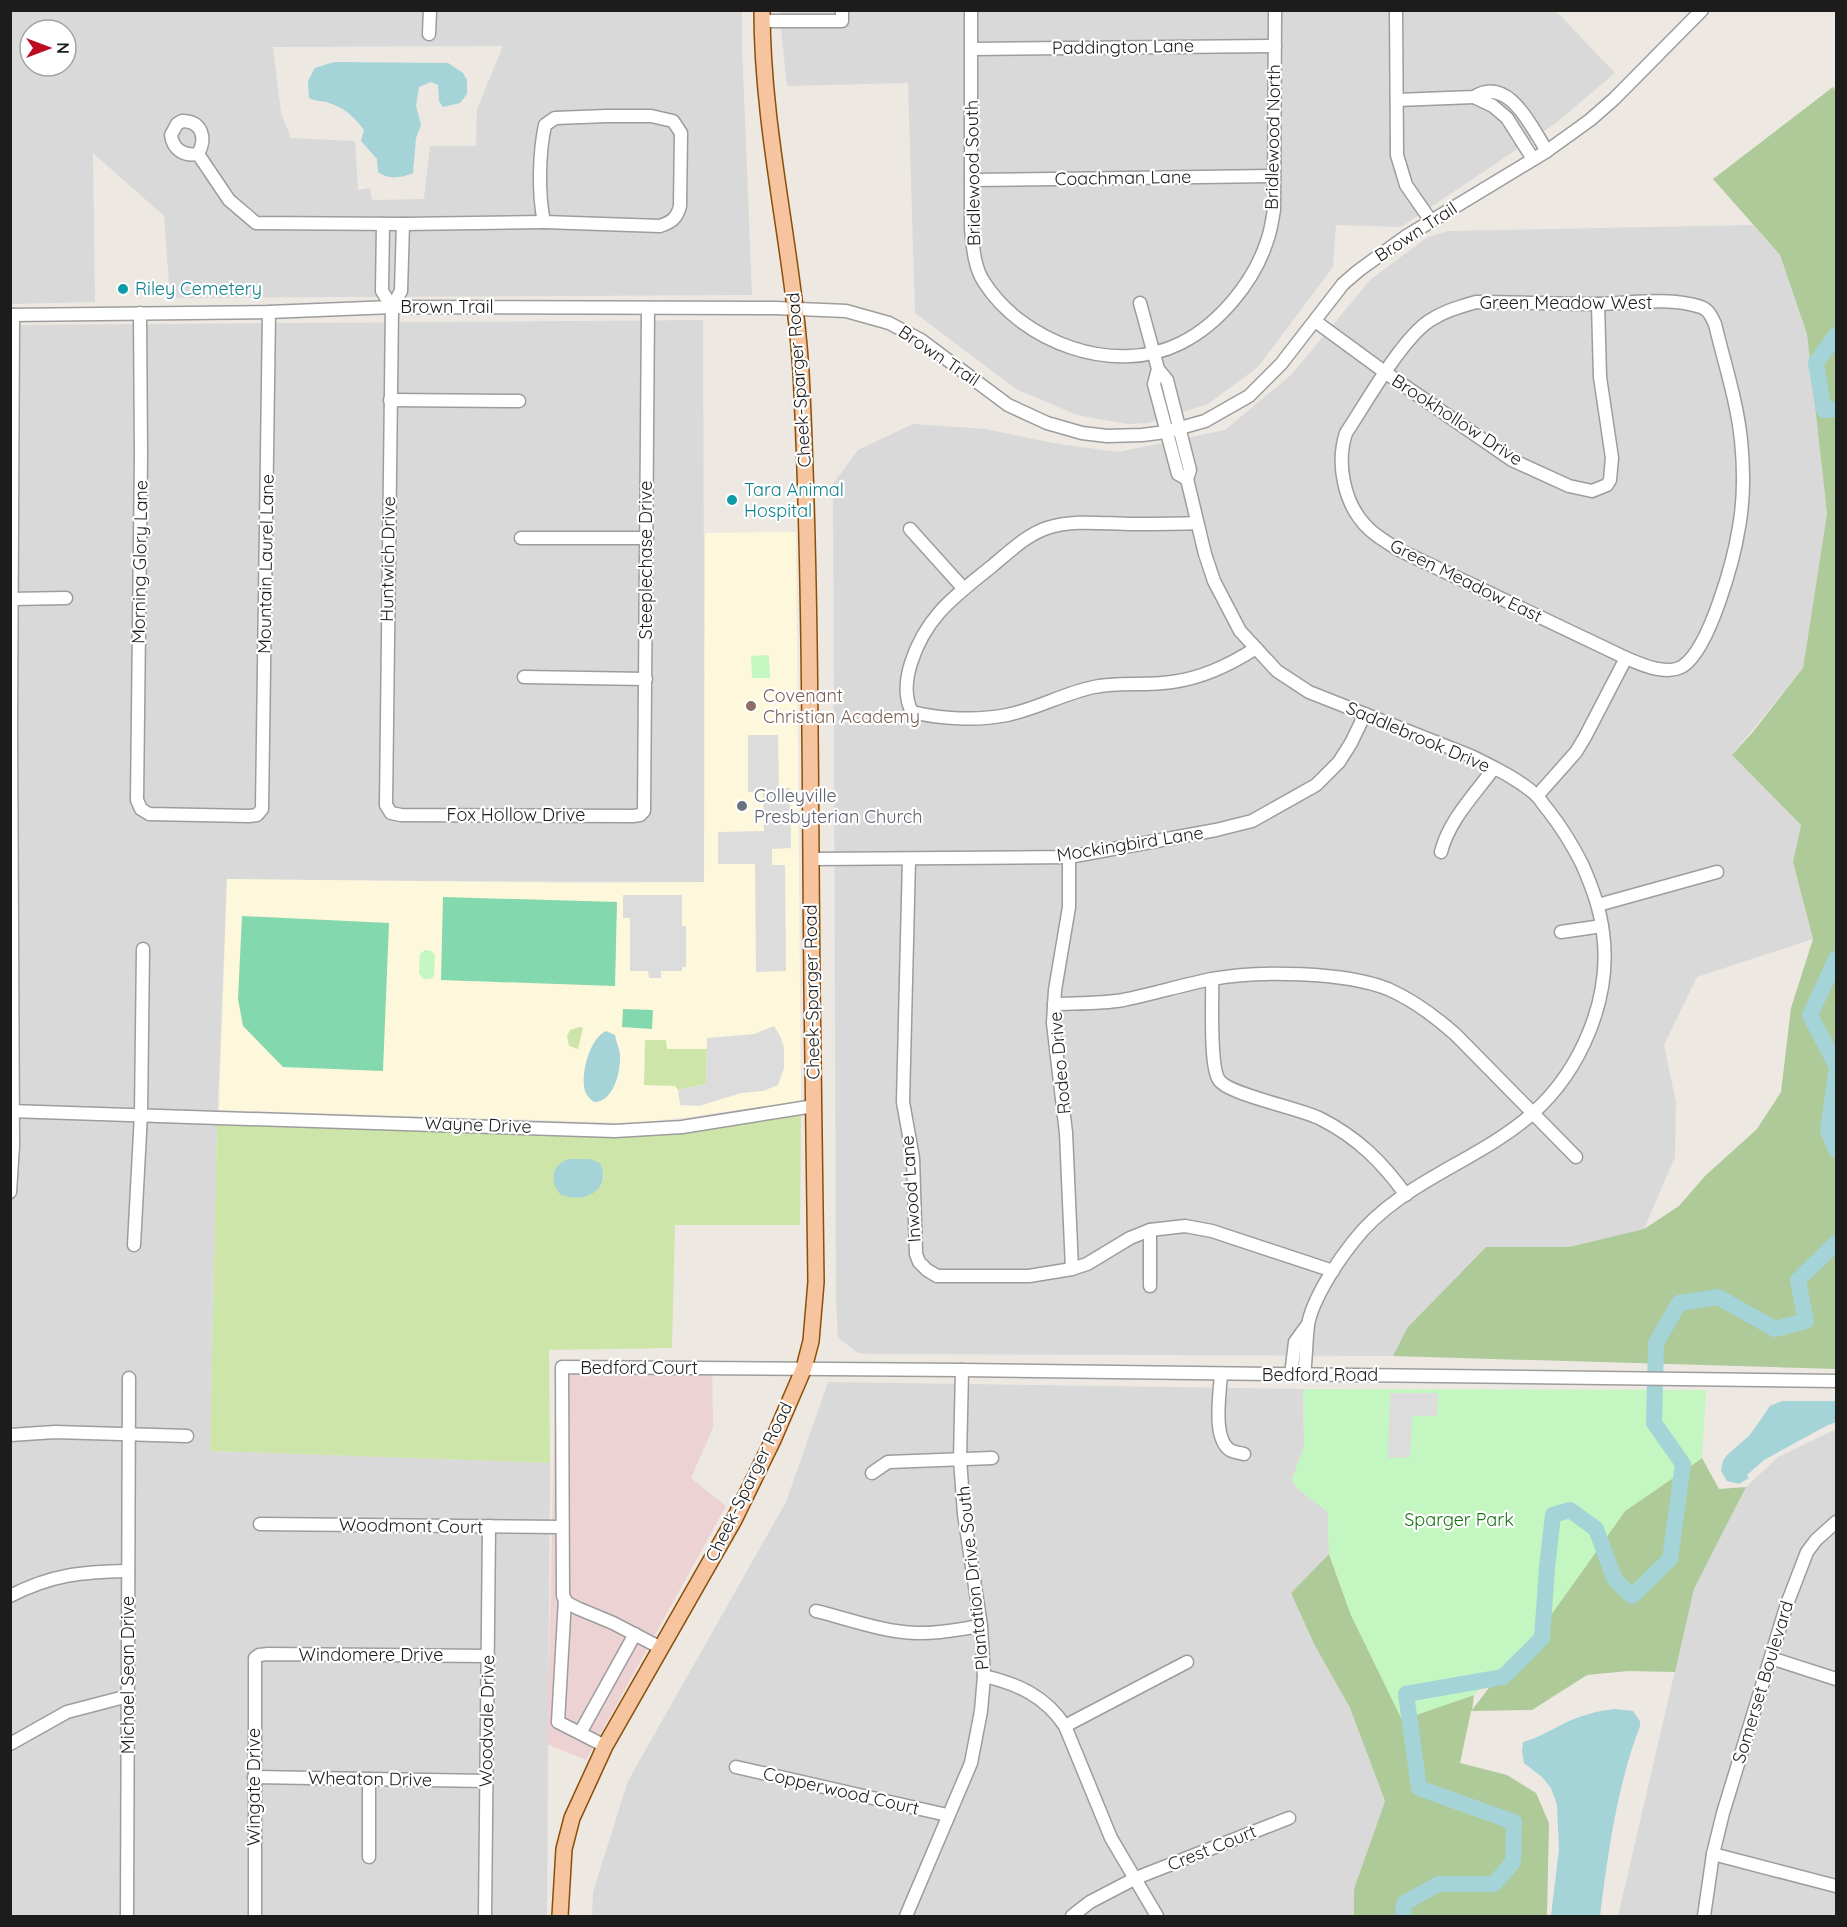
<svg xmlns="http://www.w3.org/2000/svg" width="1847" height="1927" font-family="Quicksand,sans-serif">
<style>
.residential{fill:#dad9d9;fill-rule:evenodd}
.commercial{fill:#edd2d4}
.education{fill:#fdf8db}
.grass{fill:#cee5aa;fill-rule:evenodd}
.forest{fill:#aeca99}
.park{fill:#c3f6c0}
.pitch{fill:#84d8ad}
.parking{fill:#dcdcdc}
.water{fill:#a4d3d8}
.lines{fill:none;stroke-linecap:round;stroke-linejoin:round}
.river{stroke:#a4d3d8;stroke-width:16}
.minor-casing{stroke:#9d9d9d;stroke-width:15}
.major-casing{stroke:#8b4f08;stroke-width:18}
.minor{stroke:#fff;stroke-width:12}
.major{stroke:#f6c49e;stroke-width:15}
.culture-dot{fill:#0f9aa8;stroke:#fff;stroke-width:2}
.education-dot{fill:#8d6e63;stroke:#fff;stroke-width:2}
.worship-dot{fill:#6b7280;stroke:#fff;stroke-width:2}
.labels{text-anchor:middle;stroke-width:4.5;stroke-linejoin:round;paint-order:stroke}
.street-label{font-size:18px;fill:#1c1c1c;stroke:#fff}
.culture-label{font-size:18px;fill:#0d838f;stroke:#fff;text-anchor:start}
.education-label{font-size:18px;fill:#785e54;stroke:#fff;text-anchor:start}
.worship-label{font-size:18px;fill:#5b616d;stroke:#fff;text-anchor:start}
.park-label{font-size:18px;fill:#167211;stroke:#fff}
</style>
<rect width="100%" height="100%" fill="#ede8e2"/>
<g class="residential">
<path d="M10,11H742V45L752,295L170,298L164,216L93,153L95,302L11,304ZM30,30H66V66H30ZM503,46L477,109L476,146H430L424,199L372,200L370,188L358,190L355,141L291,138L281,113L273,47Z"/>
<path d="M779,11H1556L1615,73L1556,123L1401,227L1336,225L1333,267L1258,367L1208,404L1148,423L1127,424L1077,415L1016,389L915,313L908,83L787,86Z"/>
<path d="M1753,225L1780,255L1807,334L1827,514L1803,668L1732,755L1801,825L1793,862L1813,939L1697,977L1664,1045L1676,1103L1675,1157L1644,1229L1569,1247H1486L1407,1328L1393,1356L875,1354L858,1353L838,1338L836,1303L833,484L858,450L913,424L986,429L1053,443L1118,452L1225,430L1291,375L1371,279L1428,237L1448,231Z"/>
<path d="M703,320L705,882L227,880L217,1125L210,1451L550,1463L547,1916H11L10,325Z"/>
<path d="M828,1382L1303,1389L1304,1445L1292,1480L1297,1488L1328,1512L1329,1554L1291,1593L1314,1644L1350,1708L1385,1801L1354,1889V1916H592L593,1892L628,1781L786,1502Z"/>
<path d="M1836,1429V1916H1618L1694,1589L1746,1487L1778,1457Z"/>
</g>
<path class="commercial" d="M556,1361H712L713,1428L691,1478L726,1506L586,1760L547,1744Z"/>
<path class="education" d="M796,532L801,1101L681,1118L631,1123L219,1110L227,879L580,883L704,882L705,533Z"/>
<g class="grass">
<path d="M579,1027L583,1028L578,1049L569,1046L567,1036L570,1030Z"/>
<path d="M645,1040H666L667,1049H707L706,1084L678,1090L675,1086L644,1085Z"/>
<path d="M801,1114L800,1225H675L672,1348L549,1350L550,1463L210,1451L217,1125L604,1136L689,1133ZM576,1159H590L600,1163L604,1177L596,1191L577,1197Z"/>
</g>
<g class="forest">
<path d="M1833,87L1836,91V1369L1393,1356L1407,1328L1486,1247H1569L1644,1229L1679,1206L1705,1176L1757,1129L1781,1092L1791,1008L1813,939L1793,862L1801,825L1732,755L1752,733L1803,668L1827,514L1807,334L1780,255L1713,179Z"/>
<path d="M1702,1458L1719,1489L1746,1487L1694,1589L1675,1672L1628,1671L1587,1675L1532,1710L1471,1711L1460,1763L1507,1775L1536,1793L1549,1823L1547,1916H1354V1889L1385,1801L1350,1708L1314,1644L1291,1593L1329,1554L1351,1615L1402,1719L1474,1695L1472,1710L1508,1663L1536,1636L1625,1511Z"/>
</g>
<g class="park">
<path d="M769,655L770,678H752L751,656Z"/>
<path d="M425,950L431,951L435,955L434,976L430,979H424L419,974L420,954Z"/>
<path d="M1303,1389L1706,1390L1702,1458L1625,1511L1536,1636L1474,1695L1402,1720L1351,1615L1329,1554L1328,1512L1297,1488L1292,1480L1304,1445Z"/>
</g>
<g class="pitch">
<path d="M443,897L617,902L615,986L441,980Z"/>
<path d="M242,916L389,923L383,1071L283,1067L243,1026L238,999Z"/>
<path d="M623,1009L653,1010L652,1029L622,1027Z"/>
</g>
<g class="parking">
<path d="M748,735H778L779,788H790L791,848L772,849V865H785L786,971L756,972L755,864H718V832L764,831L763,792H748Z"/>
<path d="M623,895H682V926H686V967H682V971H661V978H649L648,971H630V918H623Z"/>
<path d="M774,1026L780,1036L784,1047V1068L778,1085L763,1091L741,1093L699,1106L680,1105L678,1090L706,1084L707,1038L754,1034Z"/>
<path d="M1390,1393H1438L1437,1416H1412L1410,1457L1388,1458Z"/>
</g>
<g class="water">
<path d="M334,62L448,63L463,73L467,80V94L460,103L443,107L439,101L438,85L431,82L419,87L416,106L421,125L416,138L413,173C401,178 389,180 378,172L377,159L361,141L364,130C354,117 345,108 329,103C322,100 316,102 309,98L308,81L315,68Z"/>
<path d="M606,1031L615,1035C616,1041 619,1048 620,1054C621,1071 614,1102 594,1102C590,1099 587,1096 585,1091C580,1074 590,1038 606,1031Z"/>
<path d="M569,1159H590L600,1163C613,1191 581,1205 560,1194C549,1181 552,1164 569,1159Z"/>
<path d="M1782,1401H1836V1422L1826,1426L1764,1460L1747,1475L1749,1478L1739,1484L1727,1481L1721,1471L1723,1461L1727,1455L1750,1435L1770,1406Z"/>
<path d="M1615,1709L1633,1711L1640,1721V1726C1617,1786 1608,1852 1600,1916H1551L1559,1849L1557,1805L1551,1788L1542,1777L1524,1763L1522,1751L1523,1742C1536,1739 1549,1731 1561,1725C1578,1716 1596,1711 1615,1709Z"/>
</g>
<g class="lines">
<g class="river">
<path d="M1836,335L1816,363L1824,410L1836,409"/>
<path d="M1836,959L1810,1015L1836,1065"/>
<path d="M1836,1073L1828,1130L1836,1150"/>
<path d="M1403,1916L1404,1903L1439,1884H1494L1513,1862L1514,1822L1419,1788L1406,1694L1503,1677L1542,1638L1547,1568L1553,1515L1570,1510L1596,1529L1615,1580L1632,1596L1670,1559L1683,1464L1654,1423L1656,1343L1679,1303L1718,1297L1775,1329L1806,1321L1798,1280L1836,1243"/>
</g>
<g class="minor-casing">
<g id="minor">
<path d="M971,10V229C973,247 974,267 984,282C1022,342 1114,377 1181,343C1219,324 1254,282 1267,241C1271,231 1272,220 1274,210L1275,10"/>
<path d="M1396,10L1397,155L1406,185L1431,221"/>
<path d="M762,21H842V10"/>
<path d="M429,34L430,10"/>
<path d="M972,49L1275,46"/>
<path d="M1474,97L1493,106L1507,118L1533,159"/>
<path d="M1397,100L1474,97C1509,75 1531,127 1547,151"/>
<path d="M607,116H651L673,121L681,133L680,206C677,218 672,222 660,226L544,222C538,194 539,153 545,125L555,118Z"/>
<path d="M182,121C202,121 207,138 198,154C184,156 173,150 171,135L177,124Z"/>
<path d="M198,154L229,200L256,223L403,224L544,222"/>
<path d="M971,180L1274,176"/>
<path d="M383,224L382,291L392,307"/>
<path d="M403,224L401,291L392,307L386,805L391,813L401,815L633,816L640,815L644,811L648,308"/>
<path d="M1476,302C1517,302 1559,304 1600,304C1632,303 1669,297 1701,307C1709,310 1711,316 1715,324C1724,362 1737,401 1741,440C1744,469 1744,499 1739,527C1734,559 1710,648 1683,666C1667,676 1642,665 1626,658L1397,549C1387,542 1375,536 1366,526C1344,503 1336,463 1346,433C1366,403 1401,340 1429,321C1444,311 1459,307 1476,302Z"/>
<path d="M1140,303L1158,369L1167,380L1190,470L1187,479L1205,554L1214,581L1240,631L1277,671L1309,692L1471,756C1493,767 1519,779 1537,796C1541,800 1544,806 1548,810C1562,828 1572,844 1582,864C1592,887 1600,908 1603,933C1612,998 1581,1070 1533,1113C1478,1162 1399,1182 1353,1242C1337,1262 1312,1300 1308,1325C1306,1342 1306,1359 1304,1375"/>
<path d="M140,313L141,455L137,800L141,809L149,814L249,816L257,815L262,809L269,312"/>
<path d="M10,315L269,312L392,307L775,308L846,311L889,323L921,340L1008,405L1047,423L1082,433L1107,436L1142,435L1166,432L1205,421L1249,396L1281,364L1343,284L1358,271L1405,237L1547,151L1590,120L1614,99L1702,10"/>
<path d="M1315,321L1386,373L1512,460L1569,486L1592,491L1607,485L1610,480L1612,458L1600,377L1598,304"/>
<path d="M1158,369L1154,384L1178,474L1187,479"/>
<path d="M390,400L519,401"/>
<path d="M1197,523C1176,524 1155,524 1133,524C1105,524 1075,519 1047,528C1026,535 1008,553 991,567C955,596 926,616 911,663C906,679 904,697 912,712C941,719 977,721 1007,715C1037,709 1064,693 1094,687C1119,682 1146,686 1172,682C1202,678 1230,665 1256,648"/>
<path d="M910,529L964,589"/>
<path d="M521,538H647"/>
<path d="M10,599L66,598"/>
<path d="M524,677L646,679"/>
<path d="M1537,796L1576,752L1585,737L1626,658"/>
<path d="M1441,852C1449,820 1475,794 1494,768"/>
<path d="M1069,857V907L1055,990L1053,1023L1066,1133L1072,1269"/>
<path d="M811,859L1069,857L1216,830L1252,821L1316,785L1339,762L1351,743L1365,714"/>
<path d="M909,859L903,1102L913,1158L916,1254L919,1262L927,1270L937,1276H1029L1072,1269L1087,1264L1130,1238L1150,1230L1185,1226L1212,1231L1333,1271"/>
<path d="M1598,905L1717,872"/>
<path d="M1561,932L1602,926"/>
<path d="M1212,979C1213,999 1209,1066 1219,1080C1229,1095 1300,1108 1321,1119C1358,1138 1382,1162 1406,1195"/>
<path d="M1054,1004C1077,1003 1100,1004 1123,1000C1153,994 1182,985 1212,979C1258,970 1345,972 1388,989C1413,1000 1436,1017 1456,1035L1576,1157"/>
<path d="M10,1111L615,1131L682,1127L814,1106"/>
<path d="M10,1192L13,1146L11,727L13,315"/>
<path d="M134,1245L141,1114L143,949"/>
<path d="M1150,1286V1230"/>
<path d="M1221,1374C1220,1393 1212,1438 1230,1450C1233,1452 1240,1453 1244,1454"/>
<path d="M1291,1375L1295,1342L1308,1324"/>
<path d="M10,1435L55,1432L187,1436"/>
<path d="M872,1473L888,1462L992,1458"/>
<path d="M260,1524L562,1527"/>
<path d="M10,1596C53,1574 82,1572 128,1571"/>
<path d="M565,1599L558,1722L605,1746"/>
<path d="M816,1611C849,1619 883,1632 916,1633C938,1634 960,1629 981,1626"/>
<path d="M661,1648L613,1623L577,1608L566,1602L563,1596L562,1367L962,1370L1836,1381"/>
<path d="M1771,1658L1836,1679"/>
<path d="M984,1676C1018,1684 1045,1696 1065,1726L1111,1838L1157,1916"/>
<path d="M1065,1726L1187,1662"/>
<path d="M580,1733L635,1634"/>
<path d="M10,1744L67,1712L128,1696"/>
<path d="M736,1767L947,1815"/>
<path d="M254,1777L486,1781"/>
<path d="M369,1779V1857"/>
<path d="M1713,1854L1836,1886"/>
<path d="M127,1916L129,1378"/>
<path d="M255,1916V1658L259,1655L268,1654L488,1656"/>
<path d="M485,1916L489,1526"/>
<path d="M906,1916L971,1763L981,1711L984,1676L981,1626L964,1514L960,1459L962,1370"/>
<path d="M1072,1916L1090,1902L1136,1878L1289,1818"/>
<path d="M1704,1916L1713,1854L1723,1813L1787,1604L1807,1552L1816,1540L1836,1522"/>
</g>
</g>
<g class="major-casing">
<path id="major" d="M560,1916L564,1849L572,1818L605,1746L734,1520L773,1440L804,1368L811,1341L816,1282C815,1184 813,1086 812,987C810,789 811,591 802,392C797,264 762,139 762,10"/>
</g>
<use href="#minor" class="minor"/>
<use href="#major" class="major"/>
</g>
<g class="culture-dot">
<circle cx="123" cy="289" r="6"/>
<circle cx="732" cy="500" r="6"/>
</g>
<circle class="education-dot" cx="751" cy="706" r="6"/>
<circle class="worship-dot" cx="742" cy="806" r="6"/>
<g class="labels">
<g class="street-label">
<text transform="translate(1123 47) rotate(-1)" y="6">Paddington Lane</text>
<text transform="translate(1273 137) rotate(-89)" y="6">Bridlewood North</text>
<text transform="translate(973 173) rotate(-91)" y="6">Bridlewood South</text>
<text transform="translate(1123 178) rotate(-1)" y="6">Coachman Lane</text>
<text transform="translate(1416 232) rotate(-33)" y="6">Brown Trail</text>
<text x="1566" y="309">Green Meadow West</text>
<text x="447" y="313">Brown Trail</text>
<text transform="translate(939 356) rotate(34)" y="6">Brown Trail</text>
<text transform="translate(799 380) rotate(-94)" y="6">Cheek-Sparger Road</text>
<text transform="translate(1457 420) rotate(33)" y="6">Brookhollow Drive</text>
<text transform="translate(388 559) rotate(-89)" y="6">Huntwich Drive</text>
<text transform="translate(646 560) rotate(-90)" y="6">Steeplechase Drive</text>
<text transform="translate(140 562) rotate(-89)" y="6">Morning Glory Lane</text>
<text transform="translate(266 564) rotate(-89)" y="6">Mountain Laurel Lane</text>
<text transform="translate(1466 581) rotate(26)" y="6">Green Meadow East</text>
<text transform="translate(1418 737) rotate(23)" y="6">Saddlebrook Drive</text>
<text x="516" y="821">Fox Hollow Drive</text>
<text transform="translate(1130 844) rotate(-9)" y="6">Mockingbird Lane</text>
<text transform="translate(812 992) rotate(-91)" y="6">Cheek-Sparger Road</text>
<text transform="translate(1060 1063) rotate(-95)" y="6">Rodeo Drive</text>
<text transform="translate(478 1125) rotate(2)" y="6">Wayne Drive</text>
<text transform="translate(911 1189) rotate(-94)" y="6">Inwood Lane</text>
<text x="639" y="1374">Bedford Court</text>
<text x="1320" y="1381">Bedford Road</text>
<text transform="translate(749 1482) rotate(-64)" y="6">Cheek-Sparger Road</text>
<text transform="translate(411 1526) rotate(1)" y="6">Woodmont Court</text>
<text transform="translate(973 1578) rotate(-96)" y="6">Plantation Drive South</text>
<text x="371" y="1661">Windomere Drive</text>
<text transform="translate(128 1675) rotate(-90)" y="6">Michael Sean Drive</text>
<text transform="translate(1763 1682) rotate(-73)" y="6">Somerset Boulevard</text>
<text transform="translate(487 1721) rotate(-89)" y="6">Woodvale Drive</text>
<text transform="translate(370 1779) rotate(1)" y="6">Wheaton Drive</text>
<text transform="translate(254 1787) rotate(-90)" y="6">Wingate Drive</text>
<text transform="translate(841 1791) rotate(13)" y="6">Copperwood Court</text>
<text transform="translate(1212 1848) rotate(-22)" y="6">Crest Court</text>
</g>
<g class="culture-label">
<text x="135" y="295">Riley Cemetery</text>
<text x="744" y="496">Tara Animal<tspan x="744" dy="21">Hospital</tspan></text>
</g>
<g class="education-label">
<text x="763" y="702">Covenant<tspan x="763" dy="21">Christian Academy</tspan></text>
</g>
<g class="worship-label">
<text x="754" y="802">Colleyville<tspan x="754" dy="21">Presbyterian Church</tspan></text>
</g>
<g class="park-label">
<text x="1459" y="1526">Sparger Park</text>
</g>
</g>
<rect width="1847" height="1927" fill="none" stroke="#1c1c1c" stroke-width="24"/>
<g transform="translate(48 48) rotate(90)"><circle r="28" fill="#ffffff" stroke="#a4a4a4" stroke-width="1.5"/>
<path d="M0-4.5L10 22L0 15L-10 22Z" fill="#bc0b22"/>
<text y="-9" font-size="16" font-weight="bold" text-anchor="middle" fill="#1c1c1c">N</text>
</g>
</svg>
